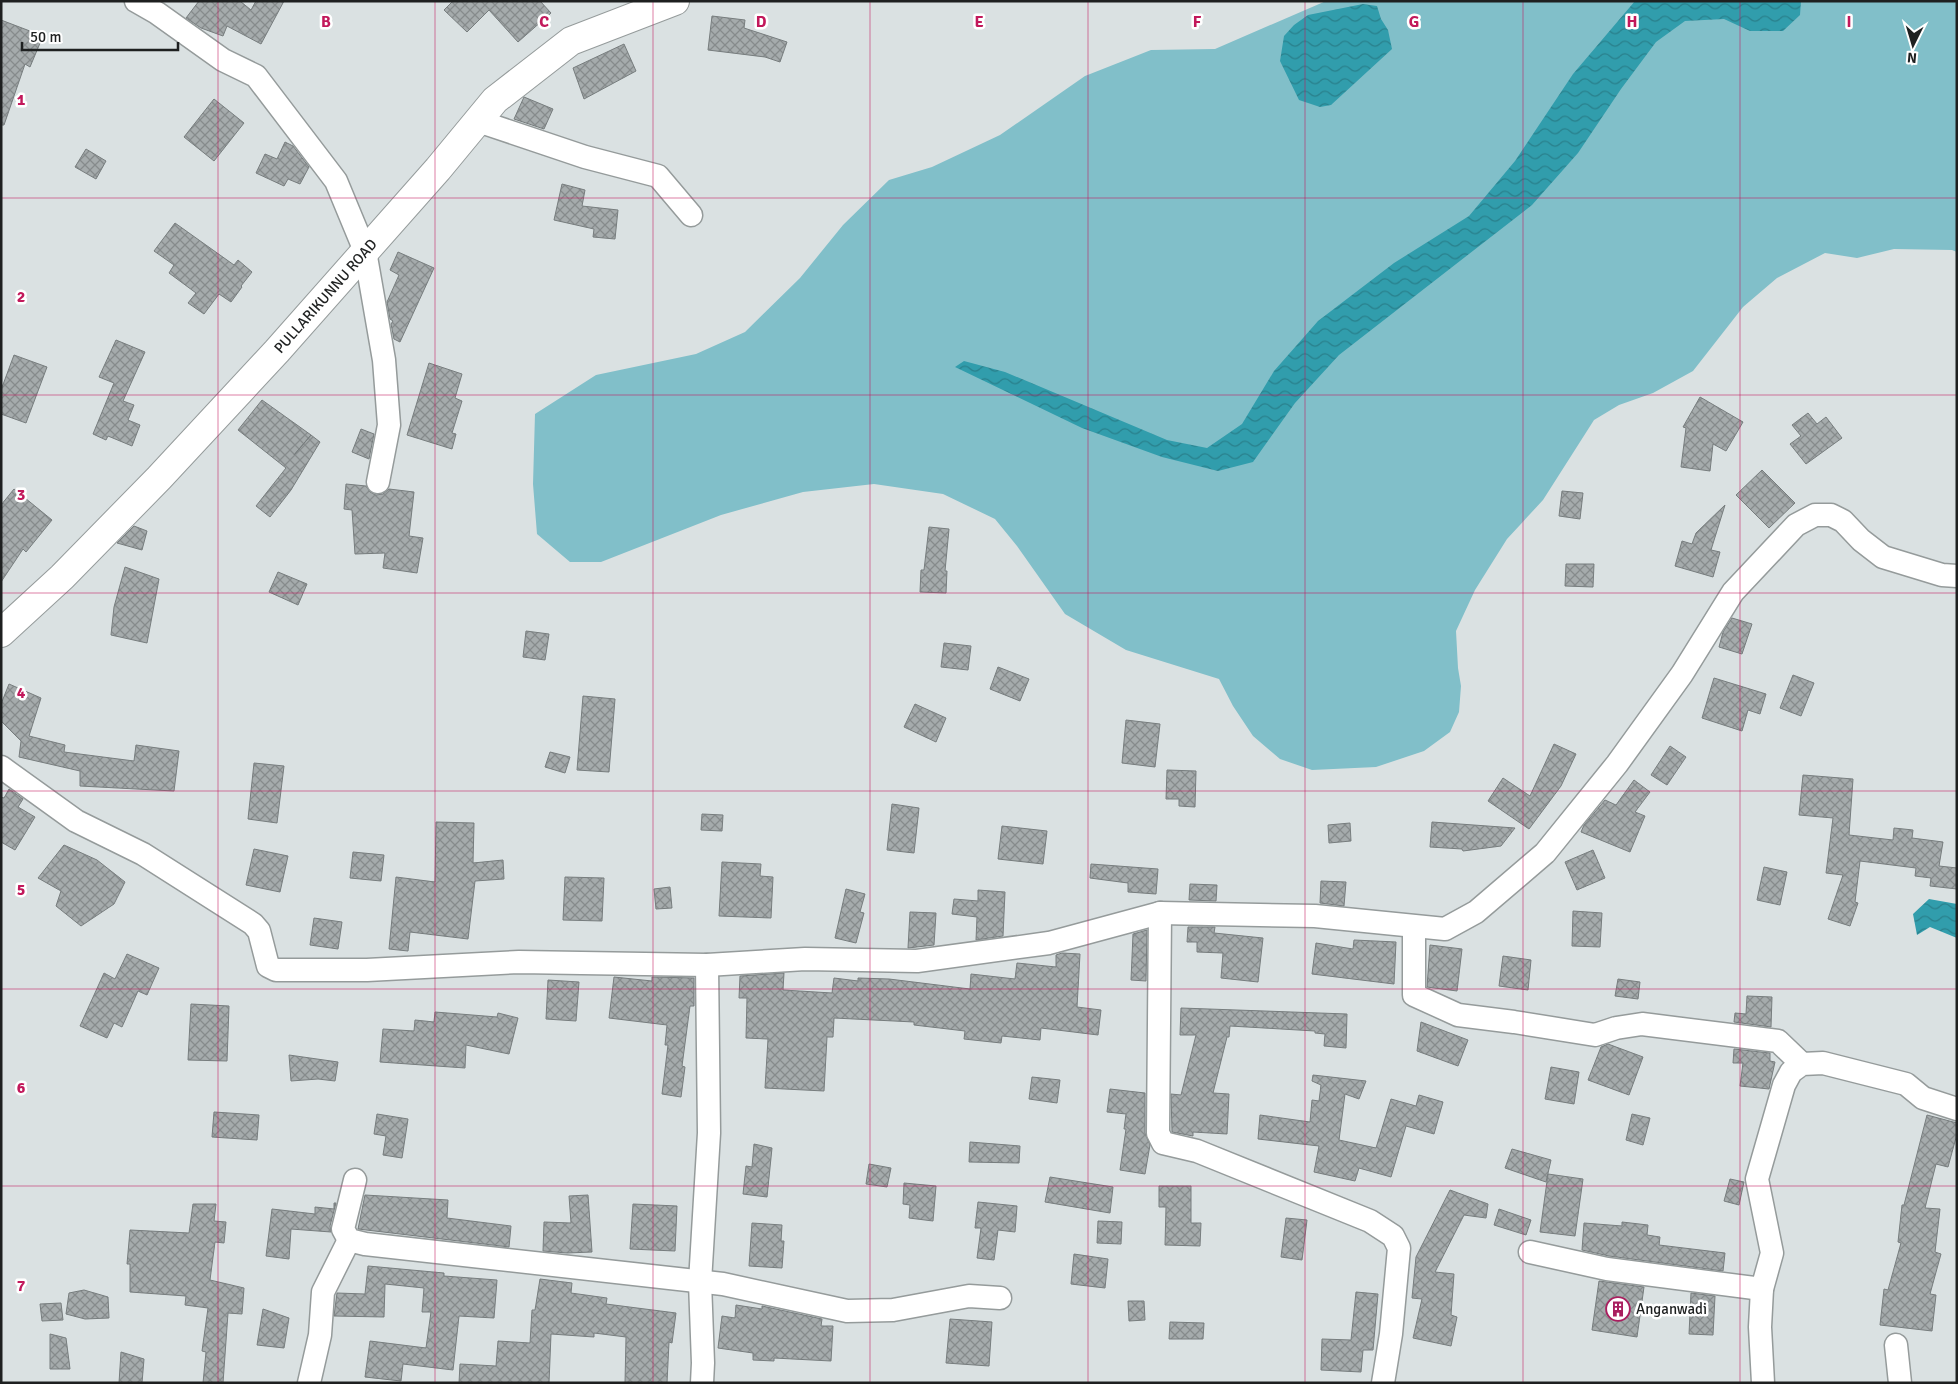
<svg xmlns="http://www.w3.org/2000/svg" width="1958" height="1384" font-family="Signika,sans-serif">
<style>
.grass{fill:#81bfc9}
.water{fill:url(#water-waves)}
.building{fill:url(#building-cross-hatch);stroke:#777d7e}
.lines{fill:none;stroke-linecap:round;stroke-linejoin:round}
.street-casing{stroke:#959b9b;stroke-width:25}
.secondary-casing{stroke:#959b9b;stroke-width:30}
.street{stroke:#fff;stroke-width:22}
.secondary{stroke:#fff;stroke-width:28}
.grid{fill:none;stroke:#c2185b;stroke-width:1;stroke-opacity:0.55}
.labels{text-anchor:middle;stroke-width:5;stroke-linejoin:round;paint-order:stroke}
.street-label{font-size:15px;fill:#1e2020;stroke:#fff}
.poi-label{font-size:15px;fill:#1e2020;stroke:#fff;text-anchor:start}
.grid-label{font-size:16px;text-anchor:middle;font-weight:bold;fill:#c2185b;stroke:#fff;stroke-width:5;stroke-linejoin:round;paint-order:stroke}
</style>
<defs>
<pattern id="water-waves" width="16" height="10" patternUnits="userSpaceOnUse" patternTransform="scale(1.25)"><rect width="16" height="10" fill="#319dac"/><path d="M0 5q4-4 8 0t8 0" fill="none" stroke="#29808c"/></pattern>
<pattern id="building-cross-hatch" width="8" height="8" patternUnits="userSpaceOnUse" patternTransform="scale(1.25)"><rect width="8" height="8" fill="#a5abac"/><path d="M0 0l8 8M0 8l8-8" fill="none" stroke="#868b8c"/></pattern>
</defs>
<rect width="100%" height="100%" fill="#dae1e2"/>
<path class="grass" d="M1326,1H1957V252L1952,250L1894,249L1857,258L1825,253L1777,278L1743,307L1693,371L1653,393L1619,405L1594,420L1543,500L1507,539L1475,590L1456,631L1458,668L1461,686L1459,712L1450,732L1424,751L1376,767L1312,770L1280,759L1253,736L1233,706L1219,679L1126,650L1065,614L1017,546L995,519L943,494L874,484L803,492L721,515L601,562H570L537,534L533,484L535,414L596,375L696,354L745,332L800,278L843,225L889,180L932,167L1000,135L1085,76L1151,50L1215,49Z"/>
<g class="water">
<path d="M1635,1H1801L1800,15L1783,31H1750L1724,19L1685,21L1656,42L1621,89L1578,153L1532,205L1339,355L1295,403L1253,462L1218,471L1162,457L1082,428L955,367L964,361L1005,372L1167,440L1207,448L1242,424L1274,371L1318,321L1394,263L1469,216L1515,161L1573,74Z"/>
<path d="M1363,4L1377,6L1381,19L1388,30L1392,49L1331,105L1320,107L1299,100L1280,61L1284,36L1294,25L1308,15Z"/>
<path d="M1929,899L1957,904V938L1930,927L1917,935L1913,914Z"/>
</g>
<g class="building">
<path d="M199,1H240L251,10L256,1H284L261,44L227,26L223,36L201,28L186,18Z"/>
<path d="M453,1H540L551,13L518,42L489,10L467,32L444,10Z"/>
<path d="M712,16L745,20L744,28L787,42L780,62L765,57L708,50Z"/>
<path d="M1,20L43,36L30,67L25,64L4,125H1Z"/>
<path d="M624,44L636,71L584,99L573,68Z"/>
<path d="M524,97L553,109L544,129L514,119Z"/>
<path d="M214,99L244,123L214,161L184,137Z"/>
<path d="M285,142L293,146L309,167L300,184L288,179L284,186L256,173L265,154L277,159Z"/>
<path d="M86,149L106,161L96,179L75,167Z"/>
<path d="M562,184L585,190L582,206L618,210L615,239L593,237L594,229L554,220Z"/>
<path d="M175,223L234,265L238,260L252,272L241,286L242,287L231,302L219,294L204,314L188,303L196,293L169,273L174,265L154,251Z"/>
<path d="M398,252L434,268L400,342L394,339L391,324L393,321L390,319L387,302L399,275L390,270Z"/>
<path d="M116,340L145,352L123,401L134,405L128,420L140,425L132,446L108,436L106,440L93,434L114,383L99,377Z"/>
<path d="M14,355L47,367L26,423L1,414V390Z"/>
<path d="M429,363L462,374L455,398L462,401L452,433L456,434L452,449L407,435Z"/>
<path d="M1700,397L1743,422L1726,451L1713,444L1710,471L1681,467L1686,428L1683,427Z"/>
<path d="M262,400L311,435L294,455L311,435L320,442L291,490L270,517L256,506L286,468L238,430Z"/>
<path d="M1808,413L1817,424L1826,417L1842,438L1806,464L1790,444L1801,436L1792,425Z"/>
<path d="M361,429L374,434L369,459L352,452Z"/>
<path d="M1762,470L1795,503L1769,528L1736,495Z"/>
<path d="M346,484L366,486L370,492L376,495L383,494L389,489L414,492L409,536L423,538L417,573L383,568L385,553L355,554L352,510L344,509Z"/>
<path d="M14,489L52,520L26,552L23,549L1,582V505Z"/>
<path d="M1562,491L1583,493L1580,519L1559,516Z"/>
<path d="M1725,505L1711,550L1720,552L1713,577L1675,566L1682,541L1692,544L1696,533Z"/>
<path d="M134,526L147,531L142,550L117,543Z"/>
<path d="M929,527L949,529L945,571H947L946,593L920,592L921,570H924Z"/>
<path d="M1566,564H1594L1593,587L1565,586Z"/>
<path d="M125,567L159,579L147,643L111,635L114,607Z"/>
<path d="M278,572L307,584L298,605L269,592Z"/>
<path d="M1732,618L1752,624L1742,654L1719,647L1723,632Z"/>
<path d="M526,631L549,634L545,660L523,657Z"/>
<path d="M944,643L971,646L968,670L941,667Z"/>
<path d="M998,667L1029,679L1020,701L990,689Z"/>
<path d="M1793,675L1814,683L1801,716L1780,708Z"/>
<path d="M1714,678L1766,694L1760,714L1748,710L1742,731L1702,718Z"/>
<path d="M9,684L41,698L29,736L65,745L64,752L134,761L136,745L179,751L174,791L80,786V771L19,757L21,741L1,721V704Z"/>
<path d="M583,696L615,699L609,772L577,770Z"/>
<path d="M915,704L946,718L936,742L904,727Z"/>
<path d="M1126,720L1160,724L1155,767L1122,763Z"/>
<path d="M1554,744L1576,754L1561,786L1529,829L1488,801L1503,778L1530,796Z"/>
<path d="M1670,746L1686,757L1667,785L1651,775Z"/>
<path d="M550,752L570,757L565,773L545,767Z"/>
<path d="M254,763L284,766L277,823L248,819Z"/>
<path d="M1167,770L1196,771L1195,807L1179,806V799H1166Z"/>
<path d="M1803,775L1853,779L1849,835L1893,840L1894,828L1913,830L1912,838L1943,842L1939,866L1957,868V889L1930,886L1931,878L1915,876L1916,868L1860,861L1855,902L1858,903L1850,926L1828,919L1843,875L1826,873L1833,818L1799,815Z"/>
<path d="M1634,780L1650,792L1635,812L1645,816L1630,852L1581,832L1584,825L1605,800L1616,805Z"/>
<path d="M9,789L23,799L18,807L35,817L15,850L1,842V797L4,798Z"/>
<path d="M892,804L919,808L914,853L887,850Z"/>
<path d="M702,814L723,815L722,831L701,830Z"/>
<path d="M436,822L474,823L473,863L503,860L504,879L475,881L468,939L410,932L408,951L389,949L396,877L435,882Z"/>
<path d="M1432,822L1515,828L1501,846L1463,851L1462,849L1430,847Z"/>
<path d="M1350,823L1351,841L1329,843L1328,825Z"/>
<path d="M1002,826L1047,831L1043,864L998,859Z"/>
<path d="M64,845L97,860L125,882L114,904L81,926L56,906L61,891L38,878Z"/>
<path d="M254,849L288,856L280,892L246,885Z"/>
<path d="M1593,850L1605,878L1577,890L1565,862Z"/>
<path d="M353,852L384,855L381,881L350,878Z"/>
<path d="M722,862L761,864L760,876L773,877L771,918L719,916Z"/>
<path d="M1091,864L1158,869L1156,894L1128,892V883L1090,878Z"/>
<path d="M1764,867L1787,872L1780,905L1757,900Z"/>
<path d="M565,877L604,878L602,921L563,920Z"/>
<path d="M1321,881L1346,882L1344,906L1320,903Z"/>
<path d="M1190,884L1217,885L1216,901L1189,900Z"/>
<path d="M670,887L672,908L656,909L654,889Z"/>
<path d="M846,889L865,894L860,912L864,913L856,943L835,938Z"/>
<path d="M978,890L1005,892L1003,936L976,940L977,917L952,914L954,899L978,901Z"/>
<path d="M1573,911L1602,913L1600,947L1572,946Z"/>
<path d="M910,912L936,913L934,945L908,948Z"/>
<path d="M314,918L342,922L338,949L310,945Z"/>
<path d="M1188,927H1215L1214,933L1263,938L1258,982L1221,978L1223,953L1197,952V942H1187Z"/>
<path d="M1147,930L1146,981L1131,980L1133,934Z"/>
<path d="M1354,940L1396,942L1394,984L1312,974L1316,943L1353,949Z"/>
<path d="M1430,945L1462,949L1457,991L1427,987Z"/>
<path d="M1062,953L1080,954L1077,1007L1101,1010L1098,1035L1041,1028L1040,1040L1002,1036L1001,1043L964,1039L965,1031L914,1025V1022L834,1018L833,1037H827L824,1091L765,1088L768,1039L746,1038L747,998H739L740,976L784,973L783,990L832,993L834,978L858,981V978L889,979L970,989L971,974L1015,979L1017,963L1056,967V955Z"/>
<path d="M127,954L159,968L147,995L138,991L122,1027L114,1023L107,1038L80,1026L104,973L115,979Z"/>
<path d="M1503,956L1531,960L1528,990L1499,986Z"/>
<path d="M614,977L652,981V977L694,978V1006H690L682,1066L685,1067L681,1097L662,1094L668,1045H665L667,1025L609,1018Z"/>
<path d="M1618,979L1640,982L1638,999L1615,996Z"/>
<path d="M548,980L579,982L576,1021L546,1019Z"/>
<path d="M1747,996L1772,997L1771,1027L1734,1022L1735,1013L1746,1014Z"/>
<path d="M191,1004L229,1006L227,1061L188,1060Z"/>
<path d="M1181,1008L1347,1014L1346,1048L1324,1046L1325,1034L1315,1033V1031L1230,1026L1229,1037H1227L1213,1093L1229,1094L1227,1134L1193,1132V1136L1172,1132L1171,1094L1181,1095L1196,1035H1180Z"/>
<path d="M435,1012L497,1017L498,1013L518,1018L509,1054L466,1045L465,1068L380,1062L383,1029L414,1031L415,1020L434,1022Z"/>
<path d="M1421,1022L1468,1040L1458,1066L1417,1051Z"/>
<path d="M1608,1044L1643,1057L1629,1095L1588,1080L1601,1047Z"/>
<path d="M1734,1049L1770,1053V1061L1775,1062L1769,1089L1740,1086L1743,1063H1733Z"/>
<path d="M289,1055L338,1062L335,1081L318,1079L291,1081Z"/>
<path d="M1551,1067L1579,1072L1574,1104L1545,1099Z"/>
<path d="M1313,1075L1366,1081L1359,1099L1345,1094L1339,1140L1376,1148L1391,1099L1416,1106L1419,1095L1443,1102L1434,1134L1406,1126L1391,1177L1359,1168L1355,1181L1314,1172L1319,1146L1258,1139L1260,1115L1310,1122L1312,1100L1319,1101L1321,1085L1312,1081Z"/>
<path d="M1032,1077L1060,1080L1057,1103L1029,1099Z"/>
<path d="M1110,1089L1145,1093V1133L1150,1145L1145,1174L1120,1170L1126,1129H1124L1126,1114L1107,1112Z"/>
<path d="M214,1112L259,1115L257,1140L212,1137Z"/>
<path d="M377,1114L408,1119L402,1158L383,1155L386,1136L374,1134Z"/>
<path d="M1632,1114L1650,1118L1643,1145L1626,1140Z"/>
<path d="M1927,1115L1957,1123V1134L1948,1167L1936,1164L1925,1208L1940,1209L1935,1252L1941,1254L1930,1294L1936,1295L1932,1331L1880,1325L1884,1289L1888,1290L1901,1243L1898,1242L1902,1205H1904Z"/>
<path d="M970,1142L1020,1146L1019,1163L969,1162Z"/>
<path d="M754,1144L772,1148L767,1197L743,1194L746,1166L752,1167Z"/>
<path d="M1512,1149L1551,1160L1546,1182L1505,1168Z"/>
<path d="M869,1164L891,1168L887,1187L866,1184Z"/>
<path d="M1548,1174L1583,1179L1575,1236L1540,1232Z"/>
<path d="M1050,1177L1113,1187L1110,1213L1045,1202Z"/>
<path d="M1730,1179L1744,1182L1739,1205L1724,1201Z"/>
<path d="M904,1183L936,1186L933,1221L909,1218L910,1205L903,1204Z"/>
<path d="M1159,1186H1191V1223H1201L1200,1246L1165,1245L1166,1207H1159Z"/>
<path d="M1450,1190L1488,1204L1486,1218L1464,1215L1435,1272L1454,1274L1451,1315L1457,1317L1451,1346L1413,1338L1422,1299L1412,1298L1416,1257Z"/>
<path d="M365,1195L448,1200L447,1218L511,1226L509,1247L358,1229Z"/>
<path d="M588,1195L592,1252L567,1253L543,1251L544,1222L571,1223L569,1196Z"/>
<path d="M978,1202L1017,1206L1015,1232L998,1230L994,1260L977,1258L981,1228H975Z"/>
<path d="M334,1203H336L330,1226L331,1232L291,1229L289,1259L266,1256L272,1209L315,1214V1207L334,1209Z"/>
<path d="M193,1204H216L214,1221L226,1222L224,1243L215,1242L210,1280L244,1288L242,1314L228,1313L223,1383H203L206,1352L202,1351L208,1308L185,1305L186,1296L130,1292V1264H127L130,1230L189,1233Z"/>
<path d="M633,1204L677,1206L675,1251L630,1249Z"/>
<path d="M1499,1209L1531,1220L1526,1235L1494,1225Z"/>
<path d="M1286,1218L1307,1220L1302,1260L1281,1257Z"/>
<path d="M1098,1221L1122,1222L1121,1244L1097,1243Z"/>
<path d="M1622,1222L1648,1225L1647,1235L1660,1237L1659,1245L1725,1253L1723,1271L1609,1256L1582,1250L1584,1223L1622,1226Z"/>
<path d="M752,1223L782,1225L781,1241H784L782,1268L749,1266Z"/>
<path d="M1074,1254L1108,1259L1105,1288L1071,1284Z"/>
<path d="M368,1266L444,1273V1276L497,1280L494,1318L459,1316L453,1370L403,1364L401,1381L365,1377L370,1341L426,1348L431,1312H422L424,1288L385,1284L384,1317L334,1316L337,1293L365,1294Z"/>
<path d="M540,1279L572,1283L571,1293L607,1298L606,1304L676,1313L672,1343L669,1342L667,1383H625L626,1337L594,1333V1337L551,1334L549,1383H459L460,1364L496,1366L498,1341L530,1343L532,1310H535Z"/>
<path d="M1599,1281L1644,1287L1637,1337L1592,1330Z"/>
<path d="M84,1290L108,1297L109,1318L85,1319L66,1314L69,1293Z"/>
<path d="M1356,1292L1378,1294L1373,1350H1363L1361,1372L1321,1370L1322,1339L1351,1340Z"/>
<path d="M1691,1293L1715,1296L1713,1335L1689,1334Z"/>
<path d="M1128,1301H1144L1145,1320L1129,1321Z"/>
<path d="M61,1303L63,1320L42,1321L40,1304Z"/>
<path d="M736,1305L762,1309V1306L822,1319L821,1326H833L831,1361L774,1358V1361L753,1360V1353L718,1348L722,1316L735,1318Z"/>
<path d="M263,1309L289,1318L284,1348L257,1345Z"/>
<path d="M950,1319L992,1322L989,1366L946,1363Z"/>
<path d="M1170,1322L1204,1323L1203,1339H1169Z"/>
<path d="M50,1334L66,1338L70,1369H50Z"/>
<path d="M121,1352L144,1359L142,1383H119Z"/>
</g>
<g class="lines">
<g class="street-casing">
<g id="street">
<path d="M136,1L157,13L223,60L256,76L336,181L365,251L384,360L389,425L378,482"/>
<path d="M478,121L585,157L658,176L691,215"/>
<path d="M1,767L76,821L143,854L253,924L259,931L268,966L276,970H367L519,962L707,965L805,959L917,961L1049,943L1160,913L1315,916L1445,929L1476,912L1545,853L1617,764L1682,674L1733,592L1796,525L1815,515H1831L1843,521L1861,540L1883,557L1942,575L1957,576"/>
<path d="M1160,913L1158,1133L1163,1143L1197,1151L1370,1221L1393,1236L1399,1248L1391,1334L1383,1383"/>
<path d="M1414,927V995L1458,1015L1514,1022L1595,1035L1616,1028L1642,1024L1778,1041L1802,1064"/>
<path d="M355,1180L343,1229L349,1240L365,1244L723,1284L847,1311L893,1310L969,1296L1000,1298"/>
<path d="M1530,1252L1607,1269L1762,1289"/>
<path d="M1896,1345L1900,1383"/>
<path d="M309,1383L320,1335L323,1292L349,1240"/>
<path d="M702,1383L703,1363L700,1282L709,1133L707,965"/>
<path d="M1763,1383L1760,1327L1762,1289L1772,1253L1757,1179L1784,1085L1791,1072L1802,1064L1823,1063L1906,1084L1923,1098L1957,1109"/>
</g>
</g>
<g class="secondary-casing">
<g id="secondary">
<path id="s1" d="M1,633L62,577L159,478L277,351L438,169L495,100L571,41L675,1"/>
</g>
</g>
<use href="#street" class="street"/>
<use href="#secondary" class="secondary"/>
</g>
<path class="grid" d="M218,1V1383M435,1V1383M653,1V1383M870,1V1383M1088,1V1383M1305,1V1383M1523,1V1383M1740,1V1383M1,198H1957M1,395H1957M1,593H1957M1,791H1957M1,989H1957M1,1186H1957"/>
<defs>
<g id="building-ring" transform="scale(1.25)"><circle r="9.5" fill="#fff" stroke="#a91e5f" stroke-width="1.5"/><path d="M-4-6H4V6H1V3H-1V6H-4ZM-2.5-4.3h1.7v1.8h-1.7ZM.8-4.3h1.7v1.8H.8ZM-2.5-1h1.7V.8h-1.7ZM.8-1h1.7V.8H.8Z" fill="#a91e5f"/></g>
</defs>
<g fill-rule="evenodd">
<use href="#building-ring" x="1618" y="1309"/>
</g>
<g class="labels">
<g class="street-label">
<text dy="5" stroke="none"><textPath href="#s1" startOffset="468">PULLARIKUNNU ROAD</textPath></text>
</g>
<g class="poi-label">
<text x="1636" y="1314">Anganwadi</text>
</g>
</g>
<g class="grid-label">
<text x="326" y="27">B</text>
<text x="544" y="27">C</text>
<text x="761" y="27">D</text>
<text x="979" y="27">E</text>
<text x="1197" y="27">F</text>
<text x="1414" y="27">G</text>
<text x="1632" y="27">H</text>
<text x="1849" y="27">I</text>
<text x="21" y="105">1</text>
<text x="21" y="302">2</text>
<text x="21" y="500">3</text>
<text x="21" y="698">4</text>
<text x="21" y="895">5</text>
<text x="21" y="1093">6</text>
<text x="21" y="1291">7</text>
</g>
<rect width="1958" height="1384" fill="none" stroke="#1e2020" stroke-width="5"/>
<g transform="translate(1913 45) rotate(185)" stroke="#ffffff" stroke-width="4" paint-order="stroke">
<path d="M0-4L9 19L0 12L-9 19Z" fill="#1e2020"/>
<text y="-8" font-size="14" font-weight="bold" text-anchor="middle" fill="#1e2020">N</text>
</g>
<path d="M22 42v8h156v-8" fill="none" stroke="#1e2020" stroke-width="2.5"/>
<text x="30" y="42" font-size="15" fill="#1e2020" stroke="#ffffff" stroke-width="4" paint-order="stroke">50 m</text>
</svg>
